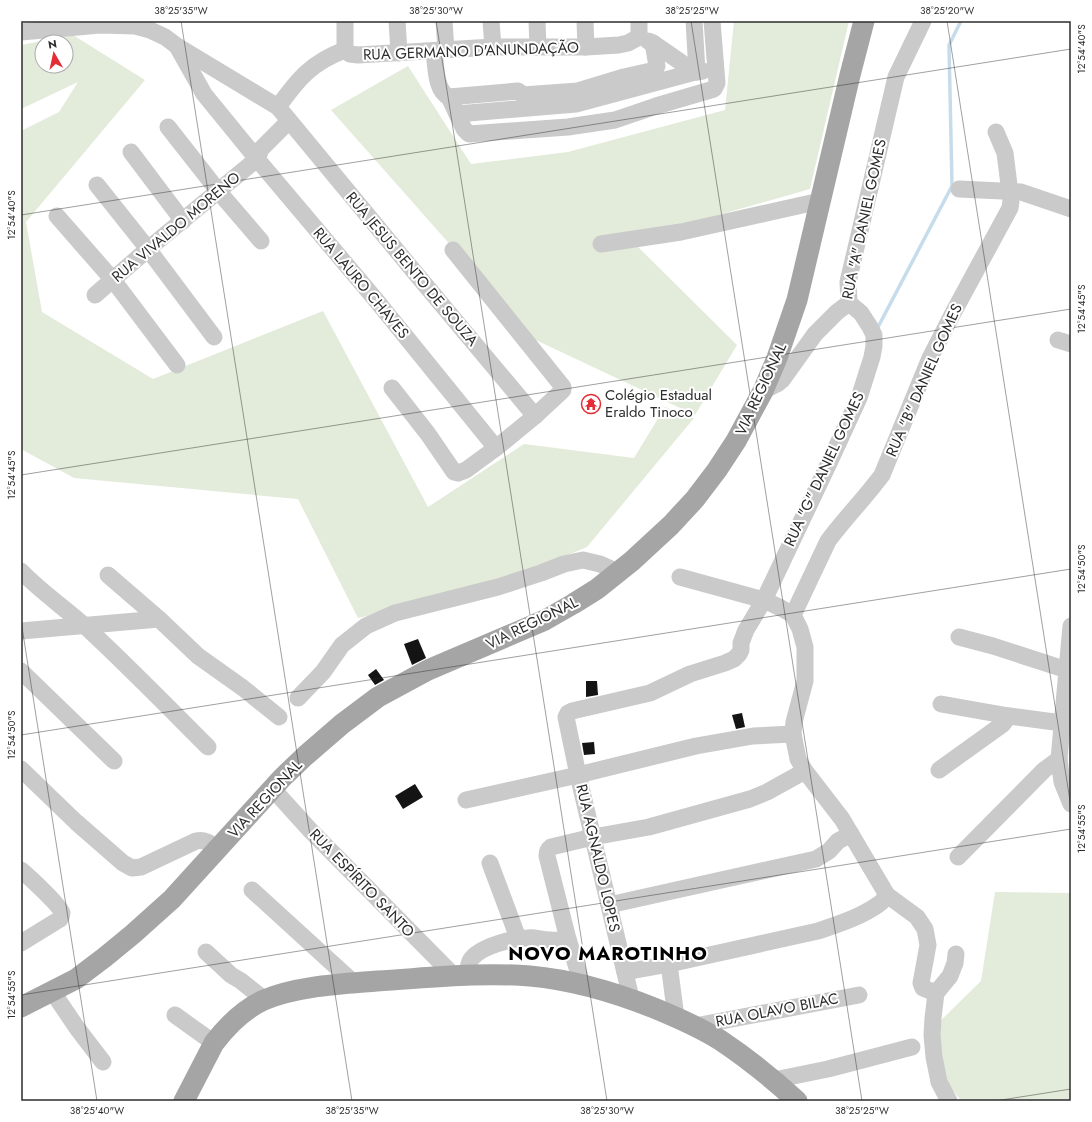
<svg xmlns="http://www.w3.org/2000/svg" width="1092" height="1122" font-family="Jost,sans-serif">
<style>
.green{fill:#e3ebda;fill-rule:evenodd}
.lines{fill:none;stroke-linecap:round;stroke-linejoin:round}
.stream{stroke:#c6dceb;stroke-width:3.5}
.building{fill:#141414}
.minor{stroke:#cacaca;stroke-width:17}
.major{stroke:#a5a5a5;stroke-width:21}
.ticks{fill:none;stroke:#2d2d2d;stroke-width:1;stroke-opacity:0.45}
.labels{text-anchor:middle;stroke-width:4;stroke-linejoin:round;paint-order:stroke}
.street-label{font-size:15px;fill:#2d2d2d;stroke:#fff}
.poi-label{font-size:15px;fill:#2d2d2d;stroke:#fff;text-anchor:start}
.district-label{font-size:19px;font-weight:bold;letter-spacing:1px;fill:#000;stroke:#fff}
.neatline{fill:none;stroke:#2d2d2d;stroke-width:1.5}
.ticks-label{font-size:10px;text-anchor:middle;fill:#2d2d2d}
</style>
<rect width="100%" height="100%" fill="#fff"/>
<g class="green">
<path d="M734,21H849L810,189L631,240L737,345L695,415L525,335L454,249L331,110L408,66L471,164L568,152L725,110Z"/>
<path d="M73,35L145,80L26,222L42,312L153,379L323,311L428,507L524,444L634,458L665,407L694,418L587,547L471,595L358,618L298,499L74,478L21,449V131L59,112L78,82L21,109V45ZM42,42H66V66H42Z"/>
<path d="M995,892L1071,893V1101H961L933,1064L930,1031L981,981Z"/>
</g>
<g class="lines">
<path class="stream" d="M877,329L952,186L949,45L961,21"/>
</g>
<g class="building">
<path d="M418,639L426,658L412,665L404,644Z"/>
<path d="M376,669L384,680L375,685L368,675Z"/>
<path d="M586,681H597L598,695L586,697Z"/>
<path d="M742,713L745,727L736,729L732,715Z"/>
<path d="M594,742L595,754L584,755L582,743Z"/>
<path d="M415,784L423,797L403,809L395,796Z"/>
</g>
<g class="lines">
<g class="minor">
<path d="M345,21V50"/>
<path d="M397,21L399,53"/>
<path d="M444,21L446,50"/>
<path d="M491,21L493,47"/>
<path d="M537,21L538,47"/>
<path d="M585,21L586,47"/>
<path d="M694,21L697,72"/>
<path d="M21,32L100,25L135,26L150,30L165,37L177,46L278,107L412,269L535,416"/>
<path d="M639,37V21"/>
<path d="M648,41L653,43L695,72L703,71"/>
<path d="M177,46L204,94L257,159L376,300L496,448"/>
<path d="M345,50L350,54L358,55L493,47H586L619,45L628,43L639,37"/>
<path d="M434,51C436,65 435,91 449,97L464,129L469,134L568,127L615,120L656,106L714,89L717,83L712,21"/>
<path d="M449,97L518,91L523,95L578,91L624,77L655,70L657,66L653,43"/>
<path d="M278,107C298,79 312,62 345,50"/>
<path d="M457,114L576,104L695,72"/>
<path d="M168,127L219,192L261,241"/>
<path d="M131,152L183,221"/>
<path d="M257,159L261,149L289,121"/>
<path d="M97,185L148,249L214,337"/>
<path d="M959,189L1021,192L1071,209"/>
<path d="M57,216L113,280L177,365"/>
<path d="M601,244L681,232L820,201"/>
<path d="M95,295L148,249L257,159"/>
<path d="M1058,340L1071,344"/>
<path d="M392,388L428,434L454,472L458,473L466,470L496,448L535,416L563,390V387L453,250"/>
<path d="M763,391L777,384L782,380L815,334L837,312L849,303L848,282L896,77L923,21"/>
<path d="M21,571C41,592 65,608 86,627C128,666 168,707 208,747"/>
<path d="M108,575L159,619L198,656L243,688L279,717"/>
<path d="M680,577L764,600L781,608L793,615L800,629L805,647V681L794,722L793,734L798,759L805,771L842,819L887,895L917,917L925,929L928,945L921,983L923,988L936,993"/>
<path d="M793,615L828,541C845,518 865,498 882,475L930,358L953,313L1010,208L1011,201L1005,153L996,132"/>
<path d="M1071,626L1059,759L1062,782L1071,804"/>
<path d="M21,631L159,619"/>
<path d="M959,637L993,646L1067,670"/>
<path d="M21,671L114,761"/>
<path d="M298,698L323,672L342,645L366,626L395,613L498,587L541,573L564,564L583,560L600,564L618,572"/>
<path d="M941,704L1009,716L1062,723"/>
<path d="M21,769L76,822L123,863L132,868L141,867L196,841C206,839 211,844 218,849"/>
<path d="M939,770L1003,724L1009,716"/>
<path d="M272,788L310,830L454,976"/>
<path d="M466,800L578,775L696,746L753,736L793,734"/>
<path d="M958,857L1044,770L1059,759"/>
<path d="M490,863L518,938"/>
<path d="M21,870C28,876 60,905 62,913C62,916 62,916 60,919L21,943"/>
<path d="M252,890L354,983"/>
<path d="M609,905L816,859L829,851L838,841L851,834"/>
<path d="M206,952L231,975L241,981L265,1000"/>
<path d="M669,964L676,1017"/>
<path d="M625,972L669,964L818,931C839,924 861,917 879,904C882,902 885,898 887,895"/>
<path d="M467,975C468,969 468,962 472,958C482,946 513,938 528,938C535,937 542,940 550,940C556,941 562,940 568,939"/>
<path d="M582,984L568,939L547,856C547,851 548,849 551,847L593,837L649,827L750,799L767,792L805,771"/>
<path d="M52,991L77,1028L103,1062"/>
<path d="M631,998L578,775L566,717L568,713L572,711L650,693L690,674L725,663L734,659L739,654L741,650V643L746,630L764,600L829,463L859,398L872,357L874,346V335L870,327L861,313L849,303"/>
<path d="M175,1015L214,1043"/>
<path d="M695,1026L859,995"/>
<path d="M774,1080L828,1069L912,1047"/>
<path d="M949,1101L939,1082L934,1057L932,1035L933,1018L936,993L950,976L955,963L956,954"/>
</g>
<g class="major">
<path d="M21,1007L76,979L105,957L133,934L172,899L282,778L305,756L342,724L378,697L428,670L545,620L573,604L597,589L632,561L671,525L695,499L717,470L736,441L763,391L777,358L797,300L850,75L864,21"/>
<path d="M184,1101L214,1043C227,1026 244,1009 264,1000C297,986 342,984 377,981C428,978 480,972 530,976C574,980 614,992 654,1008C676,1017 699,1027 720,1040C747,1058 773,1079 797,1101"/>
</g>
</g>
<path class="ticks" d="M181,21L352,1101M436,21L607,1101M691,21L862,1101M947,21L1071,807M21,215L1071,49M21,475L1071,309M21,621L97,1101M21,735L1071,569M21,995L1071,829M995,1101L1071,1089"/>
<defs>
<g id="temple-ring" transform="scale(1)"><circle r="9.5" fill="#fff" stroke="#e52d36" stroke-width="1.5"/><path d="M0-6L5-2H3V0L6.5 2.5H4V6H1.5V3h-3V6H-4V2.5H-6.5L-3 0V-2H-5Z" fill="#e52d36"/></g>
</defs>
<g fill-rule="evenodd">
<use href="#temple-ring" x="591" y="404"/>
</g>
<g class="labels">
<g class="street-label">
<text transform="translate(471 51) rotate(-2)" y="5">RUA GERMANO D'ANUNDAÇÃO</text>
<text transform="translate(864 219) rotate(-78)" y="5">RUA "A" DANIEL GOMES</text>
<text transform="translate(176 227) rotate(-40)" y="5">RUA VIVALDO MORENO</text>
<text transform="translate(412 269) rotate(50)" y="5">RUA JESUS BENTO DE SOUZA</text>
<text transform="translate(361 283) rotate(50)" y="5">RUA LAURO CHAVES</text>
<text transform="translate(924 380) rotate(-66)" y="5">RUA "B" DANIEL GOMES</text>
<text transform="translate(761 389) rotate(-65)" y="5">VIA REGIONAL</text>
<text transform="translate(824 469) rotate(-65)" y="5">RUA "G" DANIEL GOMES</text>
<text transform="translate(532 623) rotate(-26)" y="5">VIA REGIONAL</text>
<text transform="translate(265 799) rotate(-47)" y="5">VIA REGIONAL</text>
<text transform="translate(598 858) rotate(77)" y="5">RUA AGNALDO LOPES</text>
<text transform="translate(362 883) rotate(46)" y="5">RUA ESPÍRITO SANTO</text>
<text transform="translate(777 1010) rotate(-11)" y="5">RUA OLAVO BILAC</text>
</g>
<g class="poi-label">
<text x="605" y="400">Colégio Estadual<tspan x="605" dy="17">Eraldo Tinoco</tspan></text>
</g>
<g class="district-label">
<text x="608" y="960">NOVO MAROTINHO</text>
</g>
</g>
<rect width="1092" height="1122" fill="none" stroke="#ffffff" stroke-width="44"/>
<g transform="translate(54 54) rotate(351)"><circle r="19" fill="#ffffff" stroke="#ababab"/>
<path d="M0-3L7 15L0 10L-7 15Z" fill="#e52d36"/>
<text y="-6" font-size="11" font-weight="bold" text-anchor="middle" fill="#2d2d2d">N</text>
</g>
<rect x="22" y="22" width="1048" height="1078" class="neatline"/>
<g class="ticks-label">
<text x="181" y="14">38°25'35"W</text>
<text x="436" y="14">38°25'30"W</text>
<text x="692" y="14">38°25'25"W</text>
<text x="947" y="14">38°25'20"W</text>
<text transform="translate(1081 49) rotate(-90)" y="4">12°54'40"S</text>
<text transform="translate(11 215) rotate(-90)" y="4">12°54'40"S</text>
<text transform="translate(1081 309) rotate(-90)" y="4">12°54'45"S</text>
<text transform="translate(11 475) rotate(-90)" y="4">12°54'45"S</text>
<text transform="translate(1081 569) rotate(-90)" y="4">12°54'50"S</text>
<text transform="translate(11 735) rotate(-90)" y="4">12°54'50"S</text>
<text transform="translate(1081 829) rotate(-90)" y="4">12°54'55"S</text>
<text transform="translate(11 995) rotate(-90)" y="4">12°54'55"S</text>
<text x="97" y="1114">38°25'40"W</text>
<text x="352" y="1114">38°25'35"W</text>
<text x="607" y="1114">38°25'30"W</text>
<text x="862" y="1114">38°25'25"W</text>
</g>
</svg>
